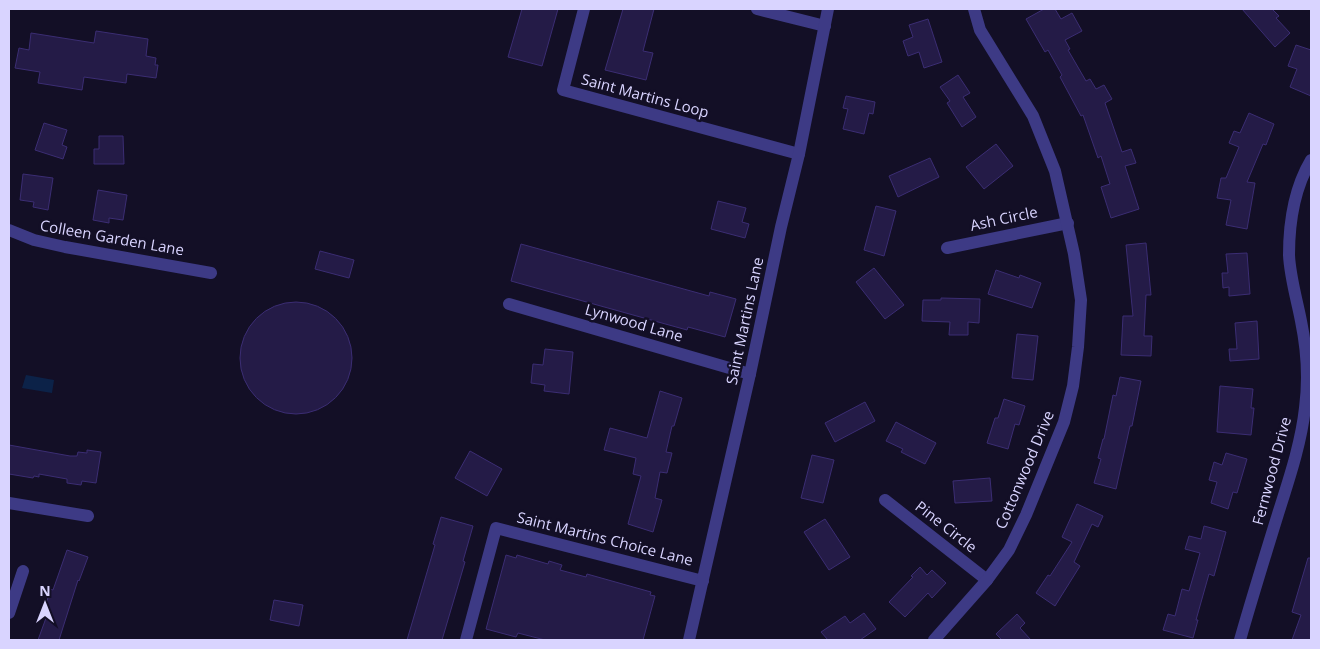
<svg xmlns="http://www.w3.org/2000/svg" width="1320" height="649" font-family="'Open Sans',sans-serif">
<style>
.water{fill:#0c2248}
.building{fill:#241b47;stroke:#3b2d73}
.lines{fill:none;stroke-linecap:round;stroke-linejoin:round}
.minor{stroke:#3d3a85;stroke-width:12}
.labels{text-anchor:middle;stroke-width:5;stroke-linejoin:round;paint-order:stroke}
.street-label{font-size:15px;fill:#d9d4ff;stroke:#130f26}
</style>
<rect width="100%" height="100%" fill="#130f26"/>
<path class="water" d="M26,375L54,380L52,393L22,388Z"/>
<g class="building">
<path d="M522,9H558L542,66L508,57Z"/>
<path d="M623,9H654L643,51L653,53L646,80L605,70Z"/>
<path d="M1044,9H1055L1061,19L1072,13L1082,31L1065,40L1070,49L1068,50L1086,81L1090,79L1096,89L1104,85L1112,99L1105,103L1122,152L1131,149L1136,163L1125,166L1139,209L1111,218L1101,187L1110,184L1101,156L1098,158L1083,115L1081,116L1060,77L1062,75L1048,50L1045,52L1026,19Z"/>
<path d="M1242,9H1272L1279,16L1276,18L1290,33L1275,47Z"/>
<path d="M928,19L942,62L924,68L919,52L908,56L903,41L913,37L909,25Z"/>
<path d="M96,31L148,39L146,56L156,58L155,65H158L156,78L127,74L126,83L84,77L82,90L38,83L40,72L15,68L19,48L29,50L31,33L94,43Z"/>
<path d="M1296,45L1311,50V96L1290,87L1297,69L1288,66Z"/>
<path d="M958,75L970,93L963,97L976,117L962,127L947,103L950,101L940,87Z"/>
<path d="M846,96L875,102L873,114L869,113L864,134L843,129L848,109L843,108Z"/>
<path d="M1249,113L1274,124L1266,145L1263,144L1247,182L1255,183L1247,229L1226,225L1231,200L1217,198L1221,178H1226L1239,147L1229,143L1234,131L1240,133Z"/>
<path d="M44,123L67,130L62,145L67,147L63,159L35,150Z"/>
<path d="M99,136H123L124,164H94V149H99Z"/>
<path d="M996,144L1013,166L984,189L966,167Z"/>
<path d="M930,158L939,177L898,197L889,176Z"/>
<path d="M23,174L53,178L48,210L33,207L34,202L20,200Z"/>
<path d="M98,190L127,195L123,220L109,218V223L93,220Z"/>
<path d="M718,201L746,208L742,222L749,224L745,238L711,229Z"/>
<path d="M876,206L896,211L884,256L864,250Z"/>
<path d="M1146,243L1151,295H1146L1144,336H1152L1151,356L1121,355L1123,316H1133L1126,245Z"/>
<path d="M521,244L709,296L710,292L736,299L725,337L688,327L687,330L511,281Z"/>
<path d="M320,251L354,260L349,278L315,269Z"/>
<path d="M1247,253L1250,294L1229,296V287L1223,288L1222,273H1228L1226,254Z"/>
<path d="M874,268L904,305L885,319L856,282Z"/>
<path d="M996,270L1019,278L1020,275L1041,283L1032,308L988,294Z"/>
<path d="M941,298L980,299L979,323L968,322V335H949L950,322L922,321L923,300H941Z"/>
<circle cx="296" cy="358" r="56"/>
<path d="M1257,321L1259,359L1230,361L1229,349H1237L1235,323Z"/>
<path d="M1017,334L1038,336L1033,380L1012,378Z"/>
<path d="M545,349L573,352L569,394L544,391L545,385L531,383L533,364L543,365Z"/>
<path d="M1120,377L1141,381L1132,426H1130L1116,489L1094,483L1101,459L1098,458L1103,439H1104L1113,395L1116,396Z"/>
<path d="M1220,386L1253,389L1251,408H1254L1251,435L1217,432Z"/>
<path d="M660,391L682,398L674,426H672L666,452L672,453L667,473L660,472L655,498L662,500L653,532L628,524L641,476L633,474L636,458L604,450L610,428L647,438Z"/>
<path d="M1004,399L1025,406L1019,425L1015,424L1008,449L987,443L995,418H998Z"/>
<path d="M865,402L875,421L835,442L825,423Z"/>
<path d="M896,422L936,443L925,464L901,452L903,449L886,441Z"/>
<path d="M9,445L70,456H77L78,452L87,453V450L101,452L96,483L82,481L81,485L67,483V479L39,474V477L34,476L33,478L9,474Z"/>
<path d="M470,451L502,469L487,496L455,478Z"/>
<path d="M1226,453L1247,459L1237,493L1233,492L1228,509L1211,503L1217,482L1209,480L1214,462L1222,465Z"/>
<path d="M812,455L834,460L823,503L801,498Z"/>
<path d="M990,478L992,501L955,503L953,481Z"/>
<path d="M1077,504L1103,516L1098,527L1092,524L1074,562L1080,566L1055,606L1036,593L1048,575L1050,576L1072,542L1062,537Z"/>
<path d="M441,517L473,526L463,561L465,562L442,640H407L435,545L433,544Z"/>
<path d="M825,519L850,557L829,570L804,532Z"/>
<path d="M1204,526L1226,532L1214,576L1209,574L1196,620H1198L1193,638L1163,630L1168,614L1175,616L1182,589L1189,591L1200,553L1185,549L1189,536L1201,539Z"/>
<path d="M67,550L88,557L79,581L78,580L59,640H38L46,618H43L50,589L53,590Z"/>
<path d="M506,555L516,558L517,555L548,564L549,561L562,565L560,570L586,577L587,574L651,592L650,595L655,596L643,640H545L518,633L516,637L486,629Z"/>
<path d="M1308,558H1311V640H1292L1301,615L1292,612Z"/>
<path d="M920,567L927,575L932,570L946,583L932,598L928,593L905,617L889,602L913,577L911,576Z"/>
<path d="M274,600L303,605L299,626L270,620Z"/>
<path d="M864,613L876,629L860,640H828L821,632L845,616L850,623Z"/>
<path d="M1017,614L1025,623L1020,628L1031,640H1002L996,634Z"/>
</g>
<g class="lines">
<g class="minor">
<path d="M584,9L563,90L799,154"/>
<path d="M757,9L825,26"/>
<path d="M9,230L34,240L65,247L211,273"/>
<path d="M947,248L1068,223"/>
<path d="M509,304L750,374"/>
<path d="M885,500L987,580"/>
<path d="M9,503L88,516"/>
<path d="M9,613L23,571"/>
<path d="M466,640L496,528L703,581"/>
<path d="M689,640L750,374L781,227L799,154L828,9"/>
<path d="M934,640L987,580L1009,550L1026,515L1064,422L1073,386L1078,347L1081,300L1074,254L1055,171L1033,116L980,30L974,9"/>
<path d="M1240,640C1252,598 1265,556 1278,514C1289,479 1301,444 1305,408C1309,378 1307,350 1301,321C1297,300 1290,277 1289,255C1289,223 1295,187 1311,160"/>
</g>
</g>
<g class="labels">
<g class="street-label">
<text transform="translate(645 96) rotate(15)" y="5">Saint Martins Loop</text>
<text transform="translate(1004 219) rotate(-12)" y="5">Ash Circle</text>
<text transform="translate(112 238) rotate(10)" y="5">Colleen Garden Lane</text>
<text transform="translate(745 321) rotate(-78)" y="5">Saint Martins Lane</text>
<text transform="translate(634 323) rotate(16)" y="5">Lynwood Lane</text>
<text transform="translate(1025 470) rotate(-67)" y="5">Cottonwood Drive</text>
<text transform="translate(1272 471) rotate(-75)" y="5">Fernwood Drive</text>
<text transform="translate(946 527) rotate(38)" y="5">Pine Circle</text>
<text transform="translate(605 539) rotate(14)" y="5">Saint Martins Choice Lane</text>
</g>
</g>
<rect width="1320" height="649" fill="none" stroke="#d9d4ff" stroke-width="20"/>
<g transform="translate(45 604)" stroke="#130f26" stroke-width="4" paint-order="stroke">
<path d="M0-4L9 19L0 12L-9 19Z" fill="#d9d4ff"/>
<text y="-8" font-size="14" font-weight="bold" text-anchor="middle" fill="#d9d4ff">N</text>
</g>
</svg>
